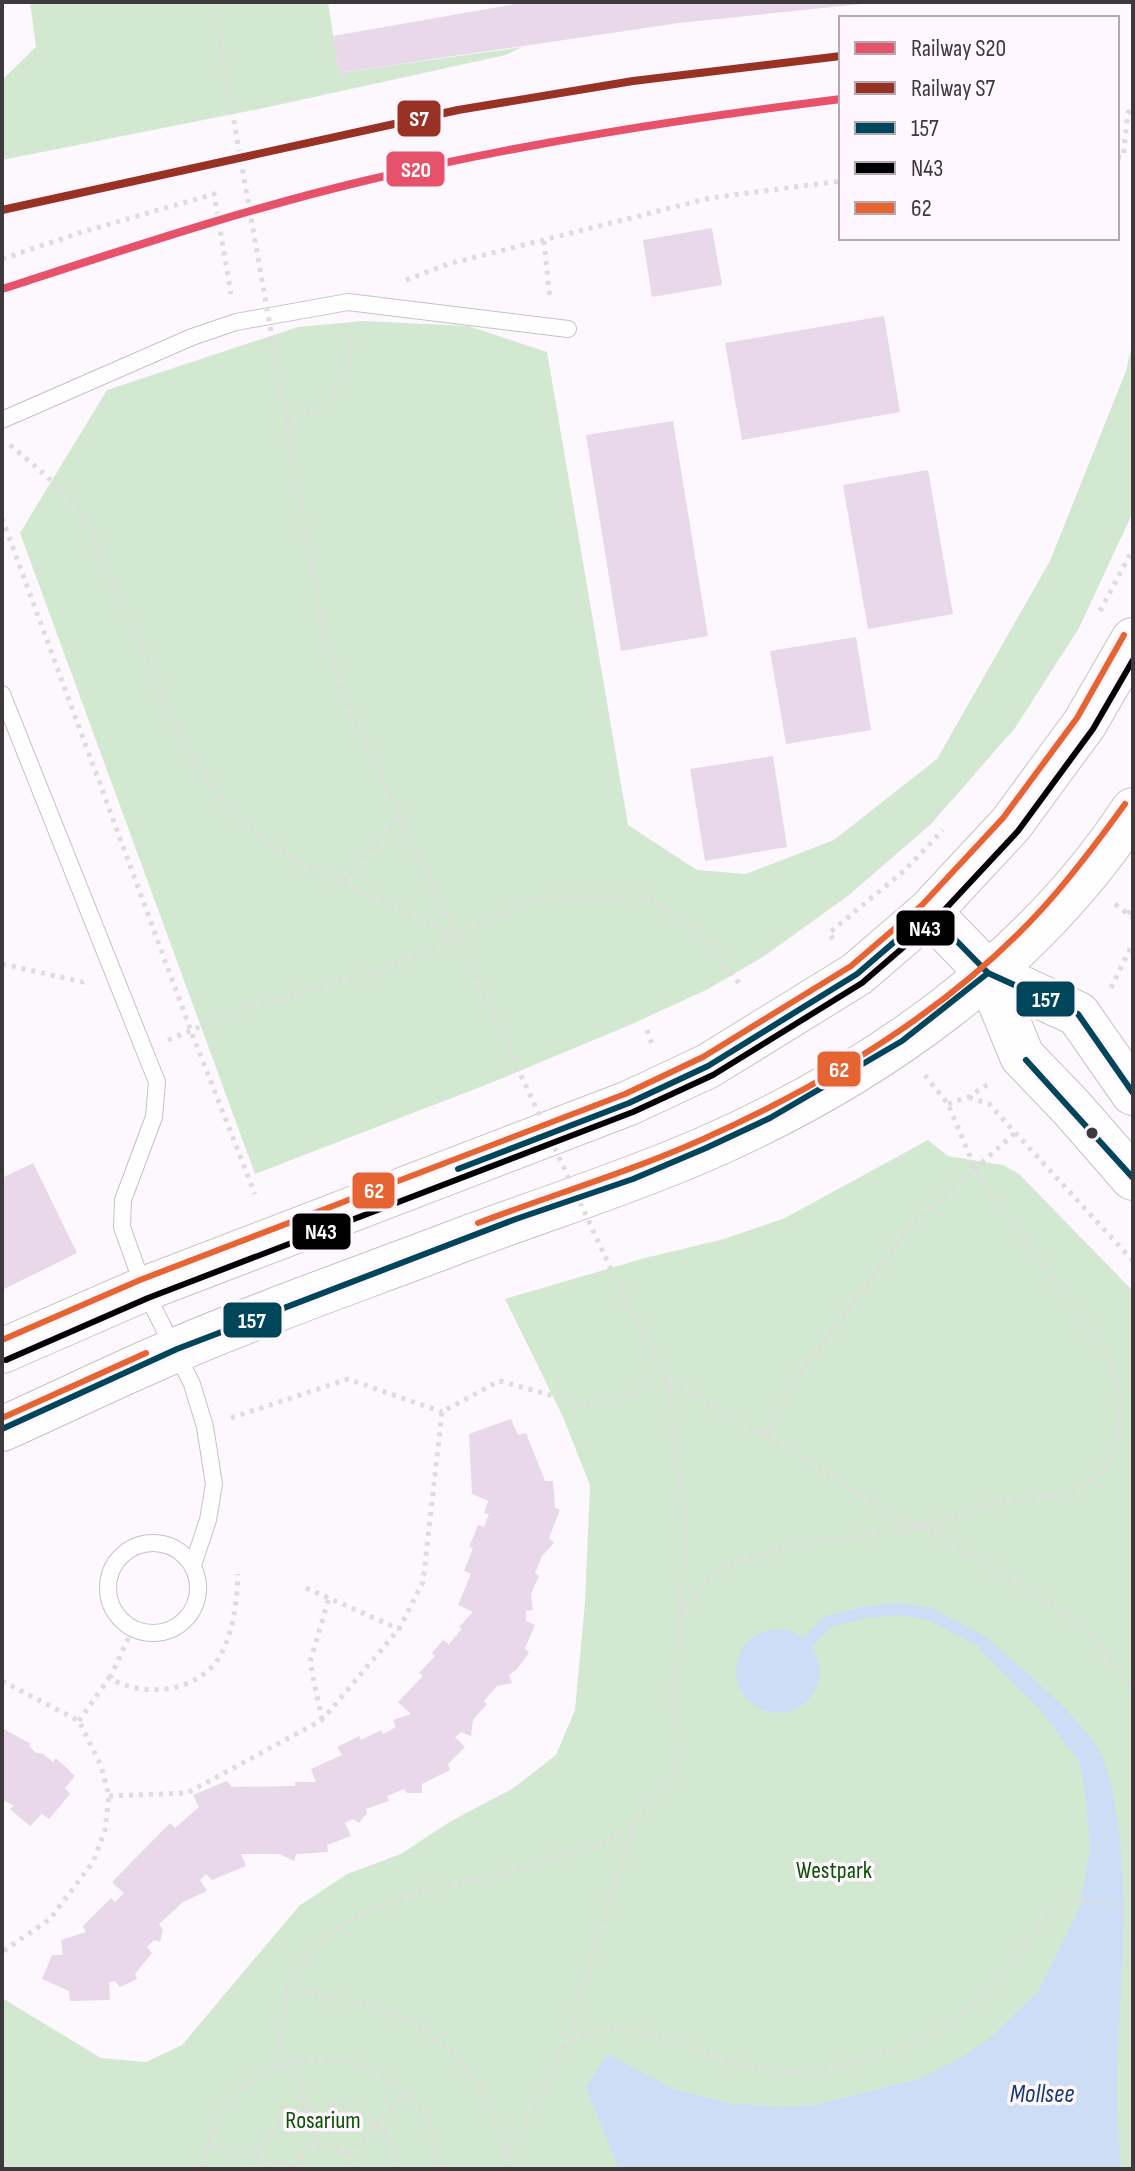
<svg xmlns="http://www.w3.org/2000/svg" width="1135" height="2171" font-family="'Sofia Sans Condensed',sans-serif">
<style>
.green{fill:#d3e8d0}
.water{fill:#cdddf5}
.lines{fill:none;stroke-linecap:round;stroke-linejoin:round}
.stream{stroke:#cdddf5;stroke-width:12}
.building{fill:#e8d8e9}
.lane-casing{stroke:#c5c2c5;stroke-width:18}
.secondary-casing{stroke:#c5c2c5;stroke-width:46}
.path{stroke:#deddde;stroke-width:5;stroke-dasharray:4 6;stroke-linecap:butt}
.lane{stroke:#fffeff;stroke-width:16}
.secondary{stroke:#fffeff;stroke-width:44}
.path-bridge{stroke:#deddde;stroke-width:5;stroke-dasharray:4 6;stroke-linecap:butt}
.bus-1-casing{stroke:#fff6ff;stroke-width:12}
.bus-2-casing{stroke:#fff6ff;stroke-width:12}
.bus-3-casing{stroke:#fff6ff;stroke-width:12}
.bus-1{stroke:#00465a;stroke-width:6}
.bus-2{stroke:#000;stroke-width:6}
.bus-3{stroke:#e66432;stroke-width:6}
.rail-1-casing{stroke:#fff6ff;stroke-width:14}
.rail-2-casing{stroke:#fff6ff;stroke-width:14}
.rail-1{stroke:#e7526b;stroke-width:8}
.rail-2{stroke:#983224;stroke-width:8}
.bus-dot{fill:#3d393d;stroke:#fff6ff;stroke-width:3}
.labels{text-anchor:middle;stroke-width:7;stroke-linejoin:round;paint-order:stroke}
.park-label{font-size:24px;fill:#095200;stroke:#fff6ff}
.water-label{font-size:26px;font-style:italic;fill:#173f70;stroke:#fff6ff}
.line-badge{stroke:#fff6ff;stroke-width:3}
.badge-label{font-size:22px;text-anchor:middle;font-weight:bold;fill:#fff}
</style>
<rect width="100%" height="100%" fill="#fdf8fd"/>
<g class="green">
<path d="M30,2H328L339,73L522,47L506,55L264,108L2,160V80L36,47Z"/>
<path d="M363,321L468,326L547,352L628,825L697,870L746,874L834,840L937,759L1050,561L1126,371L1133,341V512L1079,628L1015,728L931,824L849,895L763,957L706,990L632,1024L493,1082L255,1174L20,533L107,390L298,327Z"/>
<path d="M928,1140L948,1156L1003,1165L1019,1174L1133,1291V2169H2V1998L101,2058L146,2062L182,2045L299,1906L347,1874L401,1854L451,1821L512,1789L556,1755L575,1710L585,1603L590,1485L563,1417L505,1299L645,1258L724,1239L785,1218Z"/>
</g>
<g class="water">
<circle cx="778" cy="1671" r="42"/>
<path d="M990,1640C1024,1672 1083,1717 1103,1758C1135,1851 1121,1973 1117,2072C1116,2104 1119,2137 1121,2169H619L586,2088L607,2054L674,2089L728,2103L778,2107L814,2105L921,2078L959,2059L990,2038L1040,1989L1079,1908L1090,1849L1086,1800L1080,1763L1039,1708L979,1649Z"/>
</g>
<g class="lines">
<path class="stream" d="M798,1651L829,1621L866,1612L900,1609L930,1614L985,1643L994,1652"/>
</g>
<g class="building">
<path d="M527,2H861V4L679,23L339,73L333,36Z"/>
<path d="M712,228L722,285L652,297L643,240Z"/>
<path d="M884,316L900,412L742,440L725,343Z"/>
<path d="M673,421L708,636L621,651L586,435Z"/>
<path d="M928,470L953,614L868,629L843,485Z"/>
<path d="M856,637L871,730L786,744L770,651Z"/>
<path d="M773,756L787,847L705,861L690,769Z"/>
<path d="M33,1163L77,1253L2,1290V1178Z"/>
<path d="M511,1419L518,1435L526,1433L545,1481H553L555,1508L560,1510L549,1538L554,1543L542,1556L535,1573L539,1576L531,1594L533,1610L526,1611V1621L535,1625L525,1648L529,1653L516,1670L509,1675L512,1683L497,1686L484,1701L487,1704L473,1720L471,1736L461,1732L455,1737L465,1747L448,1764L450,1770L422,1784V1793H407L404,1789L387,1796L389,1801L366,1809L367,1813L359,1823L353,1819L345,1823L351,1836L327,1845L328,1852L296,1854L294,1861L280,1854H241L246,1866L212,1880L206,1874L200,1880L207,1891L183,1902L159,1924L163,1930L160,1942L154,1940L147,1947L152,1953L135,1974L137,1979L120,1987L115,1981L109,1982L110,2000L70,2001L69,1991L42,1979L52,1955H63L61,1940L86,1932L83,1926L111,1898L115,1902L124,1893L112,1882L170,1823L175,1828L199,1807L193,1795L227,1781L232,1787L295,1786V1782H316L311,1769L342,1755L337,1747L359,1736L361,1740L381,1730L383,1734L396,1727L393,1720L411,1714L398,1702L423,1676L419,1673L435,1656L432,1653L443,1640L449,1644L462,1629L459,1627L473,1612L458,1605L471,1574L464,1571L473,1548L469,1547L478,1525L484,1527L489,1514L484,1513L488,1501L472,1494L469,1434Z"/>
<path d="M2,1728L31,1744L29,1746L36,1753H42L53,1762L56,1758L75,1776L65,1788L70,1794L49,1819L42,1814L30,1826L10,1809L14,1806L2,1799Z"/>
</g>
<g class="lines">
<g class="lane-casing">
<g id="lane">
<path d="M2,420L192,337L236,322L348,302L568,329"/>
<path d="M2,694L157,1082L154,1117L123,1200L122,1227L144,1289L192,1384L205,1427L214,1484L208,1520L193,1565"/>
<circle cx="153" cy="1588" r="45"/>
</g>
</g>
<g class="secondary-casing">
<g id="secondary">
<path d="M929,912L988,973L1078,1014L1133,1093"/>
<path d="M988,973L1022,1056L1071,1107L1133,1178"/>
<path d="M2,1351L144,1289L629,1103L708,1066L857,974L929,912L1011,824L1085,723L1133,640"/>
<path d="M2,1429C60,1403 117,1375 176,1350C269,1310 365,1277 459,1241C541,1210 625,1184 705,1149C872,1076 1032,964 1133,810"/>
</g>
</g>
<g class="path">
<path d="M1117,157H1123L1128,112H1133"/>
<path d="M544,241L550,300"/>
<path d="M2,259L82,232L214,194L231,294"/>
<path d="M406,280L448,264L710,198L841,181"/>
<path d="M285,411L322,626L347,704L500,1030"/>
<path d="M287,419L326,406L346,372L352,329"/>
<path d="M10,445L42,472L81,510L186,748L224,804L264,841L312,868L454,936"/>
<path d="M2,518L191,1031L255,1194"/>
<path d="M1100,611L1133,549"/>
<path d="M344,882L399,817"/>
<path d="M1115,904L1133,918"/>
<path d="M1128,914L1133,908"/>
<path d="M833,939L829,933L905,870L943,830"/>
<path d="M2,964L83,982L88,980"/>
<path d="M1111,988L1133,943"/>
<path d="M647,1030L653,1047"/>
<path d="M168,1040L245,1008L378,972L537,898L645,897L695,927L742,987"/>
<path d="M969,1097L989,1104L1133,1261"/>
<path d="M948,1104L968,1097L990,1083"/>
<path d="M231,1418L348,1379L442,1412"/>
<path d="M765,1435L800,1375L914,1223L1015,1133"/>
<path d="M306,1588L399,1629"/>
<path d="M681,1613C693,1600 713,1572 727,1565C736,1560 747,1559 757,1556C809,1540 865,1537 919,1526C944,1522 969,1510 994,1503C1016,1498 1039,1500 1061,1494C1129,1477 1129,1408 1107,1354L991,1193L975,1168L948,1104L924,1074"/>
<path d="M110,1678L133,1628"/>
<path d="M2,1681L79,1721L101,1766L109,1796L105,1830L93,1862L50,1919L2,1952"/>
<path d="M322,1720L310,1662L329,1598"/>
<path d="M79,1721L109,1678C144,1699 201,1692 221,1654C234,1630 237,1600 238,1574"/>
<path d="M109,1796L187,1793L322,1720L399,1629L423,1582L442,1412L499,1381L591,1406L668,1380L765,1435L897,1517L922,1526L1083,1624L1133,1688"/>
<path d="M564,2047L633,1827"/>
<path d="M295,2061L317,2146"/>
<path d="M277,2067L287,1988"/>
<path d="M208,2142L295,2168"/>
<path d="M507,2153C519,2133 534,2112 544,2091C551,2076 551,2058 564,2048C625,2000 697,2059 760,2069C805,2076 854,2065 897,2050C949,2032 991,1995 1023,1949C1033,1934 1040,1917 1056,1907C1069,1899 1118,1903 1133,1908"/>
<path d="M348,2154L407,2094"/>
<path d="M295,2168C309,2138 343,2139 357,2169"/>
<path d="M204,2169C207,2148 212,2129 223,2111C273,2034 391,2046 430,2127C436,2139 438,2156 440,2169"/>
<path d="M255,2169C269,2084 386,2084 400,2169"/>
<path d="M508,2169C504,2136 484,2087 462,2062C452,2050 426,2031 413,2024C376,2003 328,1998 287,1988L314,1946L354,1918L417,1892L512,1871L599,1845L633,1826L676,1776L679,1738L673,1696L681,1613L685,1534L668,1380L628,1306"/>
</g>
<use href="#lane" class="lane"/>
<use href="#secondary" class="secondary"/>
<g class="path-bridge">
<path d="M213,2L285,411"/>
<path d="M500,1030L628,1306"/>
</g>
<g class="bus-1-casing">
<g id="bus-1">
<path d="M940,924L988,973L1078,1014L1133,1093"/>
<path d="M1026,1060L1133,1178"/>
<path d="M458,1169L629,1103L708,1066L857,974L929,912"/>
<path d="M2,1429L177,1349L516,1219L633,1179L706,1148L770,1118L902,1041L988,973"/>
</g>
</g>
<g class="bus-2-casing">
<path id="bus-2" d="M6,1360L148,1298L633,1112L713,1075L862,983L936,919L1018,831L1093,729L1133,660"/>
</g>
<g class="bus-3-casing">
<g id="bus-3">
<path d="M478,1223C552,1195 629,1172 701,1140C826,1084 949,1011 1042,909C1072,876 1099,840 1125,804"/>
<path d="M2,1340L140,1280L625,1094L703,1057L851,966L922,905L1003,818L1077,718L1124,635"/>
<path d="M2,1418L146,1353"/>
</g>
</g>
<use href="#bus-1" class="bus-1"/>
<use href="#bus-2" class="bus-2"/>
<use href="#bus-3" class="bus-3"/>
<g class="rail-1-casing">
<path id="rail-1" d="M2,289C123,250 245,209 368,180C524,143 682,119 841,99"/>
</g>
<g class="rail-2-casing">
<path id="rail-2" d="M2,210L458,110L633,81L841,56"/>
</g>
<use href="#rail-1" class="rail-1"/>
<use href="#rail-2" class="rail-2"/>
</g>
<circle class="bus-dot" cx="1092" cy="1133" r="7"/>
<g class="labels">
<g class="park-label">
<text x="834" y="1878">Westpark</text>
<text x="323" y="2128">Rosarium</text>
</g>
<g class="water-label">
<text x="1042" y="2102">Mollsee</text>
</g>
</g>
<g class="line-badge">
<rect x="396" y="99" width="46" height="39" rx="8" fill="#983224"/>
<rect x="385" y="150" width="61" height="38" rx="8" fill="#e7526b"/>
<rect x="895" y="909" width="61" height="38" rx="8" fill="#000"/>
<rect x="1015" y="980" width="61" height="38" rx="8" fill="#00465a"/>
<rect x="816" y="1050" width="46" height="38" rx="8" fill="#e66432"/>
<rect x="351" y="1171" width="45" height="39" rx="8" fill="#e66432"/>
<rect x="291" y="1212" width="61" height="39" rx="8" fill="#000"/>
<rect x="222" y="1301" width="61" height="38" rx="8" fill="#00465a"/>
</g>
<g class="badge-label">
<text x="419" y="126">S7</text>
<text x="416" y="177">S20</text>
<text x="925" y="936">N43</text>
<text x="1046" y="1007">157</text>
<text x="839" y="1077">62</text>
<text x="374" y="1198">62</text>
<text x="321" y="1239">N43</text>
<text x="252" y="1328">157</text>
</g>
<rect width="1135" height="2171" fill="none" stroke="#3d393d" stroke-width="8"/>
<rect x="839" y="16" width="280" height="224" fill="#fff6ff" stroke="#b1aab1" stroke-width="2"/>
<rect x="855" y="42" width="40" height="12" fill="#e7526b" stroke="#b1aab1" stroke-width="2"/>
<text x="911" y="56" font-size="24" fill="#3d393d">Railway S20</text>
<rect x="855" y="82" width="40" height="12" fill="#983224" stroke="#b1aab1" stroke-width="2"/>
<text x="911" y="96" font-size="24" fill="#3d393d">Railway S7</text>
<rect x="855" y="122" width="40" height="12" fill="#00465a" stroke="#b1aab1" stroke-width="2"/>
<text x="911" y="136" font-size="24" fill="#3d393d">157</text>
<rect x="855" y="162" width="40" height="12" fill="#000000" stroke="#b1aab1" stroke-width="2"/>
<text x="911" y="176" font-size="24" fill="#3d393d">N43</text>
<rect x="855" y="202" width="40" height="12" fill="#e66432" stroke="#b1aab1" stroke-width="2"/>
<text x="911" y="216" font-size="24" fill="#3d393d">62</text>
</svg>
